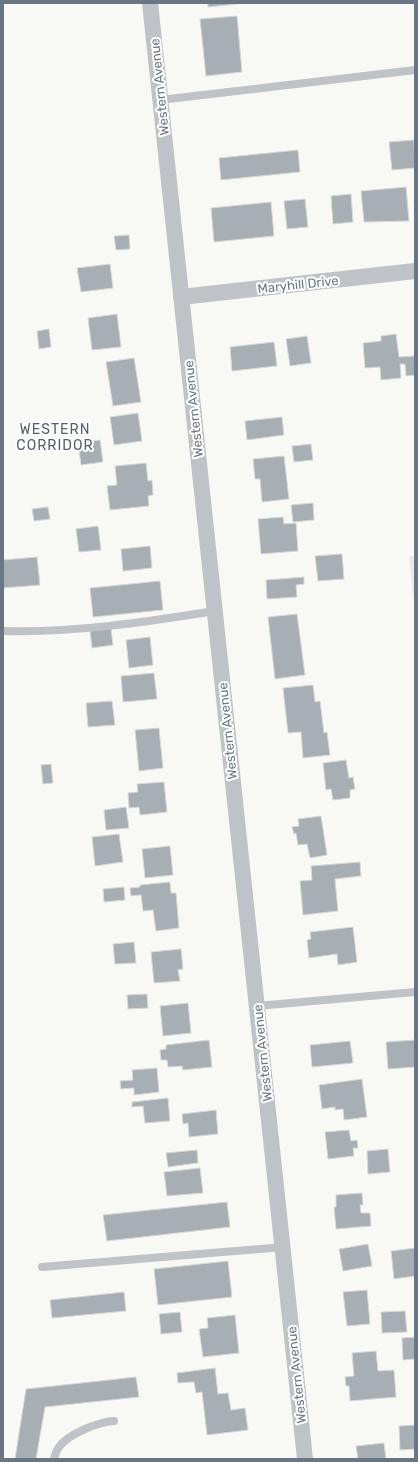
<svg xmlns="http://www.w3.org/2000/svg" width="418" height="1462" font-family="Rubik,sans-serif">
<style>
.built{fill:#e8eae9}
.building{fill:#a7aeb4;stroke:#d9d9d8}
.lines{fill:none;stroke-linecap:round;stroke-linejoin:round}
.service{stroke:#bfc3c7;stroke-width:8}
.minor{stroke:#bfc3c7;stroke-width:16}
.labels{text-anchor:middle;stroke-width:4;stroke-linejoin:round;paint-order:stroke}
.street-label{font-size:13px;fill:#697784;stroke:#fff}
.neighbourhood-label{font-size:14px;letter-spacing:1px;fill:#56606a;stroke:#fff}
</style>
<rect width="100%" height="100%" fill="#f8f8f5"/>
<path class="built" d="M409,556H415V614Z"/>
<g class="building">
<path d="M208,3H237V4L208,7Z"/>
<path d="M237,16L242,72L206,76L200,19Z"/>
<path d="M414,140L415,168L392,170L389,142Z"/>
<path d="M298,150L300,172L221,180L219,158Z"/>
<path d="M406,187L409,221L364,222L361,191Z"/>
<path d="M351,194L353,222L333,224L331,196Z"/>
<path d="M305,199L308,227L287,229L284,201Z"/>
<path d="M271,202L274,236L214,242L211,208Z"/>
<path d="M129,235L130,249L116,250L114,236Z"/>
<path d="M110,264L113,288L81,292L77,268Z"/>
<path d="M117,314L121,347L92,350L88,318Z"/>
<path d="M49,329L51,347L39,349L37,331Z"/>
<path d="M396,334L399,357L415,356V375L406,376L405,364H400L401,378L381,380L380,367L365,368L363,343L381,341V336Z"/>
<path d="M307,336L311,363L290,366L286,339Z"/>
<path d="M274,342L277,366L232,371L230,347Z"/>
<path d="M134,358L141,402L113,406L106,362Z"/>
<path d="M138,413L142,441L114,445L110,417Z"/>
<path d="M282,417L284,435L247,440L245,421Z"/>
<path d="M100,440L103,462L81,465L78,443Z"/>
<path d="M311,444L313,460L294,462L292,446Z"/>
<path d="M284,456L289,499L262,502L260,479H255L253,459Z"/>
<path d="M146,463L148,481L152,480L153,495L148,496L149,506L110,510L107,486L117,485L115,466Z"/>
<path d="M313,503L314,520L293,522L291,505Z"/>
<path d="M48,507L50,519L34,521L32,509Z"/>
<path d="M283,517L284,524L296,523L298,551L261,554L258,519Z"/>
<path d="M98,526L101,550L79,552L76,529Z"/>
<path d="M150,546L152,568L123,571L121,549Z"/>
<path d="M342,554L344,579L318,581L315,556Z"/>
<path d="M37,557L40,585L3,588V560Z"/>
<path d="M304,577V584L296,585L297,597L267,599L266,580Z"/>
<path d="M160,581L163,610L93,617L90,588Z"/>
<path d="M297,614L305,675L275,679L268,617Z"/>
<path d="M111,628L113,645L92,648L90,631Z"/>
<path d="M150,637L153,665L129,668L126,640Z"/>
<path d="M154,673L157,699L123,702L121,676Z"/>
<path d="M313,685L315,702L320,701L324,733L327,732L330,755L303,758L301,732L288,733L283,688Z"/>
<path d="M112,701L115,725L88,727L86,703Z"/>
<path d="M159,728L163,768L139,771L135,730Z"/>
<path d="M346,760L349,778L353,777L355,789L350,790V798L333,800L331,789L326,790L323,763Z"/>
<path d="M51,764L53,783L43,784L41,765Z"/>
<path d="M164,782L167,812L140,815L139,807L129,808L128,793L138,792L137,784Z"/>
<path d="M126,807L129,828L106,830L104,810Z"/>
<path d="M321,816L327,855L310,858L307,844L298,845L296,833L294,834L292,827L299,826L298,819Z"/>
<path d="M119,834L123,862L95,866L92,837Z"/>
<path d="M170,846L173,875L145,878L142,849Z"/>
<path d="M360,862L361,876L335,879L338,911L303,915L300,881L312,880L311,866Z"/>
<path d="M170,882L171,893H176L179,928L156,931L153,910L143,911L141,895L131,896L130,888L140,887V885Z"/>
<path d="M124,887L125,900L104,902L103,889Z"/>
<path d="M353,927L357,962L338,965L337,954L309,958L307,940L311,939L310,932Z"/>
<path d="M134,942L136,963L115,964L113,944Z"/>
<path d="M181,949L183,969L178,970L180,981L154,983L151,952Z"/>
<path d="M147,994L148,1008L128,1009L127,995Z"/>
<path d="M188,1003L191,1033L163,1036L160,1006Z"/>
<path d="M209,1040L212,1067L183,1070L182,1066L168,1067L167,1060H161L160,1050L166,1049V1045Z"/>
<path d="M415,1040V1067L388,1069L386,1042Z"/>
<path d="M350,1041L353,1063L312,1067L310,1045Z"/>
<path d="M157,1068L159,1092L134,1095V1088L121,1089L120,1081L133,1080L132,1070Z"/>
<path d="M362,1079L367,1117L344,1120L343,1109L335,1110V1107L322,1109L319,1085Z"/>
<path d="M168,1098L170,1121L145,1123L143,1106L132,1107V1102Z"/>
<path d="M216,1110L218,1134L189,1137L188,1123L183,1124L182,1114Z"/>
<path d="M349,1130L351,1141L357,1140L358,1148H353L354,1156L328,1159L325,1132Z"/>
<path d="M388,1149L390,1172L368,1174L367,1151Z"/>
<path d="M197,1150L198,1163L168,1167L166,1153Z"/>
<path d="M200,1168L203,1193L167,1196L164,1172Z"/>
<path d="M362,1193L363,1205H360L361,1213H370L371,1226L336,1229L334,1207H336V1195Z"/>
<path d="M227,1202L230,1227L107,1241L103,1215Z"/>
<path d="M368,1244L372,1266L343,1271L339,1249Z"/>
<path d="M415,1248V1276L394,1279L391,1251Z"/>
<path d="M228,1261L232,1297L158,1305L154,1269Z"/>
<path d="M367,1290L370,1324L347,1326L343,1292Z"/>
<path d="M124,1292L126,1311L52,1318L50,1300Z"/>
<path d="M405,1311L407,1332L382,1333L381,1312Z"/>
<path d="M180,1312L182,1332L161,1334L159,1314Z"/>
<path d="M235,1315L239,1353L203,1357L199,1329L208,1328L207,1318Z"/>
<path d="M415,1337V1359L403,1360L402,1338Z"/>
<path d="M376,1351L378,1371L394,1370L396,1397L350,1401L349,1386H346L345,1377L354,1376L352,1353Z"/>
<path d="M215,1368L218,1394L228,1393L231,1410L245,1408L248,1430L207,1435L202,1392L196,1393L194,1382L178,1383L177,1373Z"/>
<path d="M136,1377L139,1397L45,1407L36,1459H15L26,1389Z"/>
<path d="M415,1425V1449L400,1450L399,1426Z"/>
<path d="M384,1443L386,1459H358L356,1446Z"/>
</g>
<g class="lines">
<g class="service">
<path d="M160,100L415,70"/>
<path d="M3,631C74,633 145,622 215,611"/>
<path d="M257,1006L415,992"/>
<path d="M42,1267L283,1247"/>
<path d="M54,1459C55,1455 56,1451 59,1447C68,1434 98,1422 114,1421"/>
</g>
<g class="minor">
<path d="M150,3L305,1459"/>
<path d="M181,297L415,271"/>
</g>
</g>
<g class="labels">
<g class="street-label">
<text transform="translate(159 87) rotate(-96)" y="5">Western Avenue</text>
<text transform="translate(298 284) rotate(-6)" y="5">Maryhill Drive</text>
<text transform="translate(193 409) rotate(-96)" y="5">Western Avenue</text>
<text transform="translate(227 731) rotate(-96)" y="5">Western Avenue</text>
<text transform="translate(262 1053) rotate(-96)" y="5">Western Avenue</text>
<text transform="translate(296 1375) rotate(-96)" y="5">Western Avenue</text>
</g>
<g class="neighbourhood-label">
<text x="55" y="434">WESTERN<tspan x="55" dy="16">CORRIDOR</tspan></text>
</g>
</g>
<rect width="418" height="1462" fill="none" stroke="#697784" stroke-width="8"/>
</svg>
